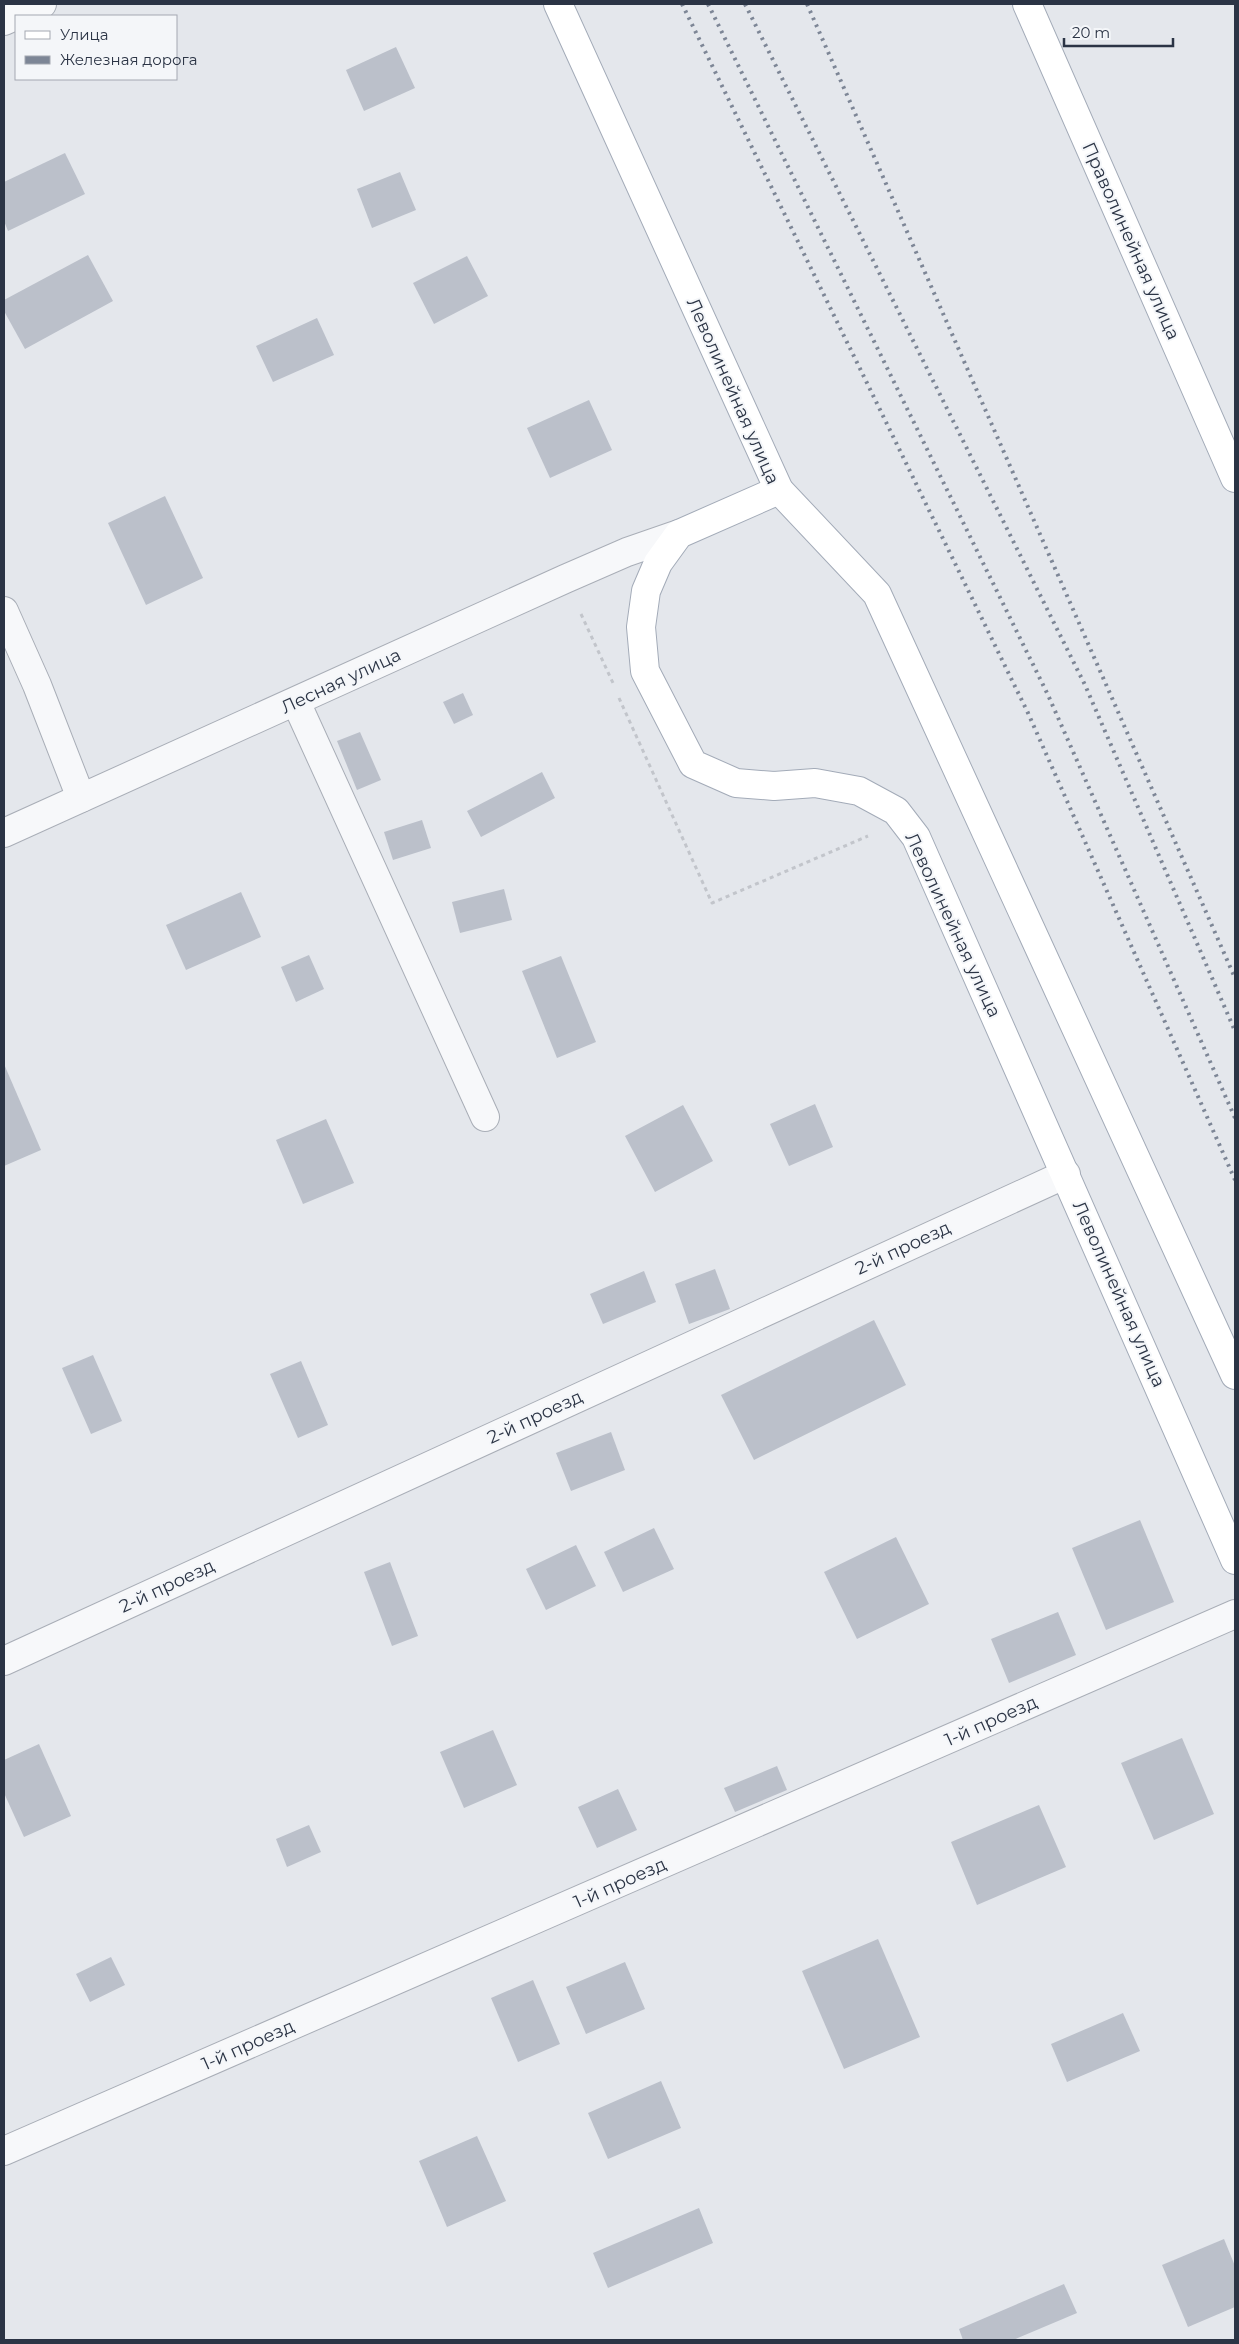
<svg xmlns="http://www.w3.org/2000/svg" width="1239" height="2344" font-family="Montserrat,sans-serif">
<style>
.building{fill:#bbc0ca}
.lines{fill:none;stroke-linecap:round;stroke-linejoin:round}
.minor-casing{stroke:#a9aeb7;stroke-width:30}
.major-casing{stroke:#a3abb8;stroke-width:30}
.path{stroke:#c2c5cb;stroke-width:3;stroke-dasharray:4 4;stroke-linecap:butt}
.minor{stroke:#f7f8fa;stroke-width:28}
.major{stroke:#fff;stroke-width:28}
.rail{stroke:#7d8696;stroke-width:4;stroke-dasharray:2.5 5;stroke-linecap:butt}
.labels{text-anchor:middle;stroke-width:4;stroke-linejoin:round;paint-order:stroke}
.street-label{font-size:18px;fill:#2b3445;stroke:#f4f6f9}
</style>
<rect width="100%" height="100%" fill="#e4e7ec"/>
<g class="building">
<path d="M396,47L415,88L364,111L346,70Z"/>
<path d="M65,153L85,194L8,231L4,221V182Z"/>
<path d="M400,172L416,210L372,228L357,189Z"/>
<path d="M88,255L113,301L25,349L4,311V300Z"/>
<path d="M467,256L488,296L434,324L413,283Z"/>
<path d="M317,318L334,355L273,382L256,346Z"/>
<path d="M589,400L612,450L550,478L527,428Z"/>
<path d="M165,496L203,578L146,605L108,523Z"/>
<path d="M463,693L473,715L454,724L443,702Z"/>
<path d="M360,732L381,780L357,790L337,741Z"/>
<path d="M542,772L555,798L481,837L467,811Z"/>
<path d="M422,820L431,848L393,860L384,832Z"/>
<path d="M504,889L512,920L460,933L452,902Z"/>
<path d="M241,892L261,937L186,970L166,925Z"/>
<path d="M309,955L324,989L296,1002L281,967Z"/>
<path d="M561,956L596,1042L557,1058L522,971Z"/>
<path d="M4,1064L41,1150L4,1166Z"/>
<path d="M815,1104L833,1147L789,1166L770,1124Z"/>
<path d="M683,1105L713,1161L655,1192L625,1136Z"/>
<path d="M326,1119L354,1183L303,1204L276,1140Z"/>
<path d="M715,1269L730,1309L689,1324L675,1284Z"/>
<path d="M644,1271L656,1302L603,1324L590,1294Z"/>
<path d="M874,1320L906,1385L754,1460L721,1395Z"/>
<path d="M93,1355L122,1421L91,1434L62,1368Z"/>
<path d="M301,1361L328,1425L298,1438L270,1374Z"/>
<path d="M611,1432L625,1470L571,1491L556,1453Z"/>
<path d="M1140,1520L1174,1602L1106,1630L1072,1548Z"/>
<path d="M654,1528L674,1569L623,1592L604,1552Z"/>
<path d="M896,1537L929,1604L857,1639L824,1572Z"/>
<path d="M576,1545L596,1586L546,1610L526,1569Z"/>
<path d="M390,1562L418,1636L392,1646L364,1572Z"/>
<path d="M1058,1612L1076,1655L1009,1683L991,1639Z"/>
<path d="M493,1730L517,1785L464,1808L440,1752Z"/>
<path d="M1182,1738L1214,1814L1154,1840L1121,1763Z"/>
<path d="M39,1744L71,1816L24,1837L4,1793V1760Z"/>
<path d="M777,1766L787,1790L735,1812L724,1788Z"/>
<path d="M618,1789L637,1830L597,1848L578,1807Z"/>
<path d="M1039,1805L1066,1867L977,1905L951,1842Z"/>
<path d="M309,1825L321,1852L287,1867L276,1839Z"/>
<path d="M878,1939L920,2037L844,2069L802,1971Z"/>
<path d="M111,1957L125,1985L90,2002L76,1974Z"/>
<path d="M625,1962L645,2009L586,2034L566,1987Z"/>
<path d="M533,1980L560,2044L518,2062L491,1998Z"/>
<path d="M1123,2013L1140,2051L1067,2082L1051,2044Z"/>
<path d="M661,2081L681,2128L608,2159L588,2113Z"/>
<path d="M477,2136L506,2201L447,2227L419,2161Z"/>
<path d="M699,2208L713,2243L608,2288L593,2253Z"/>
<path d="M1224,2239L1235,2266V2307L1188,2327L1162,2265Z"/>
<path d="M1064,2284L1077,2313L1013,2340H963L959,2329Z"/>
</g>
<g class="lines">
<g class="minor-casing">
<g id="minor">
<path d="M4,21L42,4"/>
<path d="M4,611L37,685L81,798"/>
<path d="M296,702L485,1117"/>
<path d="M4,833L565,579L627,552L679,534"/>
<path d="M4,1661L1066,1174"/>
<path d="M4,2151L1235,1614"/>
</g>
</g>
<g class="major-casing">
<g id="major">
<path d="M558,4L779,490L877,594L1235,1375"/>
<path d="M1027,4L1235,478"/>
<path d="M779,490L679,534L658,563L646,591L641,627L645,671L693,764L736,783L774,786L815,783L859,791L896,811L916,837L1235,1560"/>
</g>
</g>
<g class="path">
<path d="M581,614L613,683"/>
<path d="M619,698L712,903L868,836"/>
</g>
<use href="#minor" class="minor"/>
<use href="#major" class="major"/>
<g class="rail">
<path d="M682,4L1028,713L1235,1180"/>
<path d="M708,4L1048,695L1235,1118"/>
<path d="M745,4L1085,685L1235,1031"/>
<path d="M807,4L1235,978"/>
</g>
</g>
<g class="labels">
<g class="street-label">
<text transform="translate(1131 241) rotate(66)" y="6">Праволинейная улица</text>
<text transform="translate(733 391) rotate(66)" y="6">Леволинейная улица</text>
<text transform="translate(341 681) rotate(-25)" y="6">Лесная улица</text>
<text transform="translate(953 925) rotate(65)" y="6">Леволинейная улица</text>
<text transform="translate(903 1248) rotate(-25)" y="6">2-й проезд</text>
<text transform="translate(1119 1294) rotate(66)" y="6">Леволинейная улица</text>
<text transform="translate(535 1417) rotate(-25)" y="6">2-й проезд</text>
<text transform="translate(167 1586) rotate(-25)" y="6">2-й проезд</text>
<text transform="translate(991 1721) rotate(-24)" y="6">1-й проезд</text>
<text transform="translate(620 1883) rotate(-24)" y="6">1-й проезд</text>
<text transform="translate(248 2045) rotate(-24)" y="6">1-й проезд</text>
</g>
</g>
<rect width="1239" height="2344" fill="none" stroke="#2b3445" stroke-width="10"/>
<rect x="15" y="15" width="162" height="65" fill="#f4f6f9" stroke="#a4a8b1"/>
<rect x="25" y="31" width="25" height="8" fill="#ffffff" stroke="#a4a8b1"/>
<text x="60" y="40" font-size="15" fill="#2b3445">Улица</text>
<rect x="25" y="56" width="25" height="8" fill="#7d8696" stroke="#a4a8b1"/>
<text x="60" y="65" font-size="15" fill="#2b3445">Железная дорога</text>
<path d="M1064 38v8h109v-8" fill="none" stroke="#2b3445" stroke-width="2.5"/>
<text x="1072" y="38" font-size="15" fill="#2b3445" stroke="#f4f6f9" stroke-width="4" paint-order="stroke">20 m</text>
</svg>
